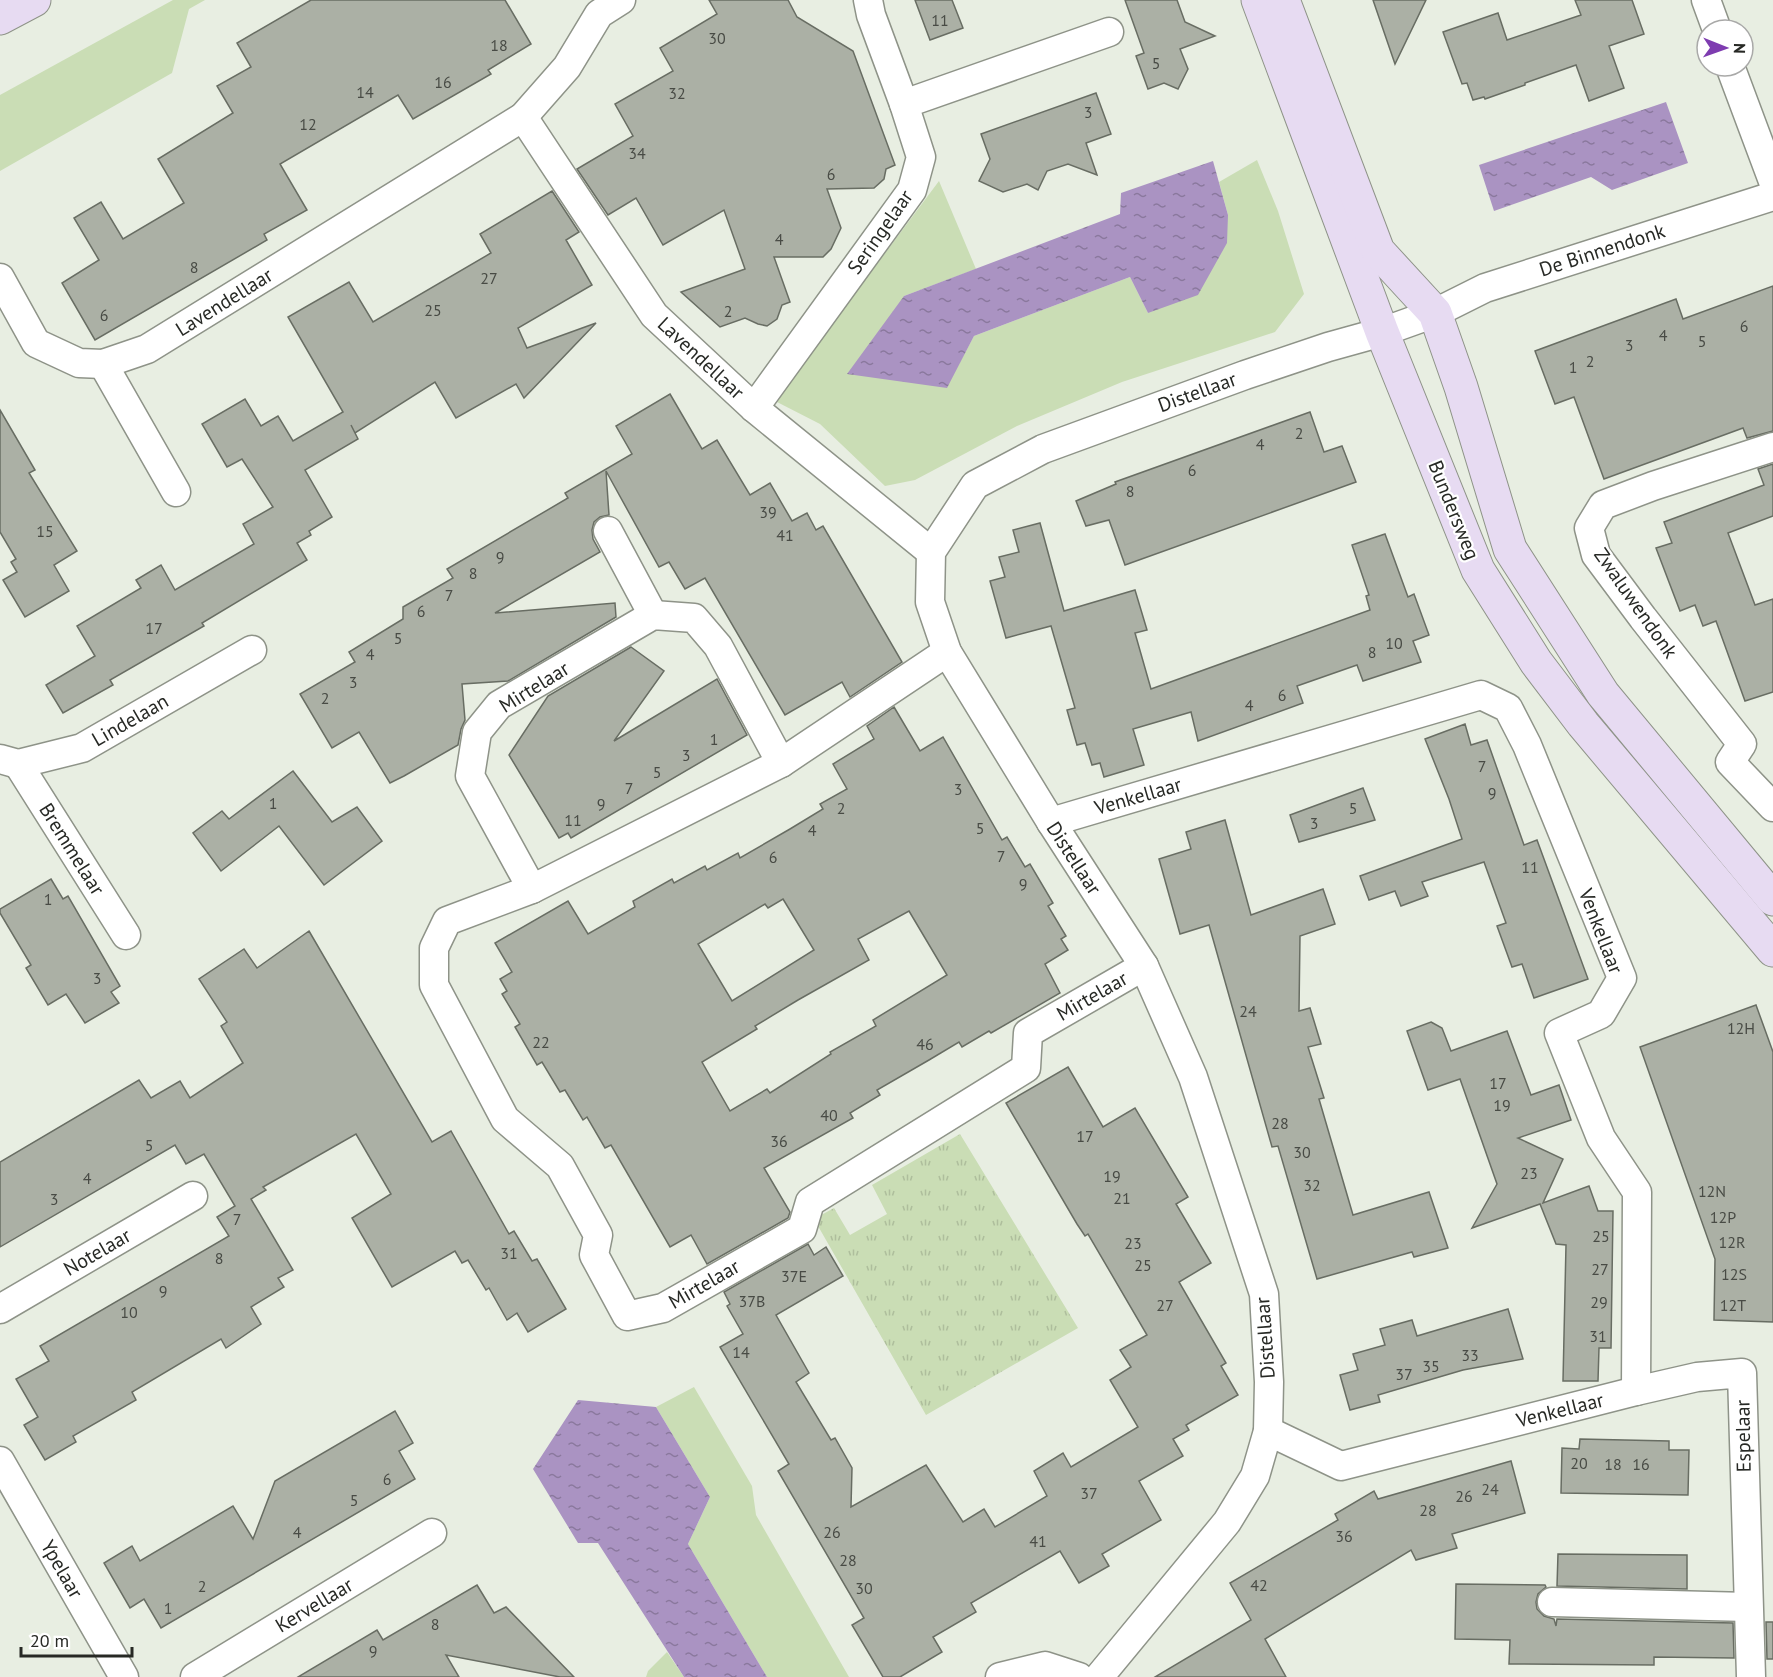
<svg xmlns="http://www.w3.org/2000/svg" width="1773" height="1677" font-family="'PT Sans',sans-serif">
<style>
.grass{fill:#caddb5}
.park{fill:url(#park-tufts)}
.water{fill:url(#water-ripples)}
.building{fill:#abb0a5;stroke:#686d63;stroke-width:1.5;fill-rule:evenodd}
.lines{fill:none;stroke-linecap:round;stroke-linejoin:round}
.street-casing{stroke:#8e9388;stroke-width:31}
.secondary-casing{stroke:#8e9388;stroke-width:35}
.street{stroke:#fff;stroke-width:28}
.secondary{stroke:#e7dbf2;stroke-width:33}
.labels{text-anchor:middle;stroke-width:4.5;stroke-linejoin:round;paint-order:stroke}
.number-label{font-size:16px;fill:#484b45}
.street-label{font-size:20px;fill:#272925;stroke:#fff}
</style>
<defs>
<pattern id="park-tufts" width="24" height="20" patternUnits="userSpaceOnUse" patternTransform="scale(1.5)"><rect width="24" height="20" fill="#caddb5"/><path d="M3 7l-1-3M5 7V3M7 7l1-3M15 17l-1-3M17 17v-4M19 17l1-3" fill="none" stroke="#aebe9c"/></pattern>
<pattern id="water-ripples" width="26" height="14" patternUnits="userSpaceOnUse" patternTransform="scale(1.5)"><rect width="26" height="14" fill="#aa93c2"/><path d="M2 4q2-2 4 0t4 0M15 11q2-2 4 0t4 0" fill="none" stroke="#8a789d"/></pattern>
</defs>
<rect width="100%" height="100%" fill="#e8eee2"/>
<g class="grass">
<path d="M173,0H205L189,9L172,73L0,171V95Z"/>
<path d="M1257,160L1278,211L1304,294L1275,332L1122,382L1017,426L915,480L885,486L820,424L777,402L812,351L939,181L976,269L904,296L946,388L974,336L1130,277L1148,313L1228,215L1219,182Z"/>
<path d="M694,1387L752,1486L756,1515L849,1677H767L688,1544L710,1497L656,1407Z"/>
<path d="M667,1652L684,1677H646L648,1671Z"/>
</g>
<path class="park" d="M960,1134L1078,1328L926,1415L814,1219L834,1208L850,1235L887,1214L872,1185Z"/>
<g class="water">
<path d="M1666,102L1688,163L1612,190L1591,177L1494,211L1479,165Z"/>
<path d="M1213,161L1228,215L1227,243L1198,295L1148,313L1130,277L974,336L947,388L847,374L904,296L1120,214L1121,193Z"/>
<path d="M578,1400L656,1407L710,1497L688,1544L767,1677H684L598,1543H578L533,1469Z"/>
</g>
<g class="building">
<path d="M311,0H505L531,44L488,70L491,74L413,119L398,95L280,164L307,210L264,234L267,240L95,340L62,283L99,260L74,218L101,202L123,239L184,203L158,159L233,113L217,86L251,67L237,43Z"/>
<path d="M709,0H788L797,17L853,51L895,165L886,169L884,179L874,188L827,189L841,228L831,249L823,257H774L790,302L782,305L777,319L767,326L758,324L745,318L720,327L681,292L745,269L724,210L663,245L636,198L608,215L577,169L633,136L615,104L673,71L660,48L717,14Z"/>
<path d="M915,0H952L963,28L930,40Z"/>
<path d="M1125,0H1177L1185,22L1215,36L1180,49L1188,69L1178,89L1164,83L1148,89L1136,56L1144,53Z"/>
<path d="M1373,0H1426L1395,64Z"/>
<path d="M1575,0H1632L1644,34L1609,46L1624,88L1589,101L1576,65L1525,83V85L1485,99L1484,97L1473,100L1467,83L1462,84L1443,32L1498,13L1507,40L1581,15Z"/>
<path d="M1096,93L1111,134L1086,143L1097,175L1068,164L1047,171L1038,190L1027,184L1003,192L979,181L990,159L981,134Z"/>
<path d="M552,191L579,232L566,240L592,285L518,328L527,348L596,323L524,398L516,384L456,418L435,382L355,433L351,425L358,439L305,470L332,517L309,531L311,535L297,543L307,560L202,623L204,626L110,680L113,685L63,713L46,685L95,656L77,626L141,588L136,580L161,565L175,590L254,544L243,524L273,507L242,459L227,467L202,424L245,399L261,426L278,416L293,441L343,412L288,317L349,282L373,322L491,253L480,234Z"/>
<path d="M1773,286V431L1747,438L1743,428L1604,479L1574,397L1555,404L1535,351L1676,299L1683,319Z"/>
<path d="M670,394L702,449L717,440L750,495L770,483L792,521L807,513L816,530L823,526L902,662L850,697L842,682L785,715L705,578L685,589L669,562L659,567L606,471L609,515L600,517L594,522L592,530L593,539L600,552L495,613L615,603L616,617L508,681L462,684L465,720L461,729L458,745L404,776L390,783L359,732L332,748L300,694L355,662L349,652L403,619V607L453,578L447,569L568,498L565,493L632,454L616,426Z"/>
<path d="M0,410L35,470L29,473L77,551L54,565L69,591L25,617L3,580L17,572L11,562L16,559L0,532Z"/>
<path d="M1310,412L1324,452L1342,446L1356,482L1125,565L1109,520L1086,526L1076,501L1116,484L1115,482Z"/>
<path d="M1773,464V516L1728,533L1755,605L1773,599V692L1745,701L1716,621L1703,626L1695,605L1680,611L1656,548L1672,543L1664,522L1764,485L1758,469Z"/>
<path d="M1040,523L1064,611L1135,590L1147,630L1135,633L1151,689L1370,610L1366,596L1369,595L1352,545L1385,534L1408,597L1414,594L1429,635L1413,641L1421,662L1363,681L1357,665L1297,686L1303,703L1198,741L1191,712L1133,729L1144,765L1104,777L1100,763L1092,765L1085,743L1077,745L1067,710L1075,708L1051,626L1006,638L990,581L1005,577L999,557L1019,552L1013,530Z"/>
<path d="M631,647L664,671L614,741L717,679L747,735L571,838L568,833L559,838L509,755L548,696Z"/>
<path d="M894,707L920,751L943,737L1002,840L1007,837L1025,867L1030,864L1053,903L1048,906L1066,936L1061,939L1068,950L1045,964L1060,993L991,1033L989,1031L962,1047L959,1042L929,1060L877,1090L880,1095L850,1113L853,1118L764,1168L790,1212L788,1218L707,1264L691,1235L670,1247L611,1145L605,1148L587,1117L583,1120L565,1090L560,1092L542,1062L537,1065L515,1027L520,1024L502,994L507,991L500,979L512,972L495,943L568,901L588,934L635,907L633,901L672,879L674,883L705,866L707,870L738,853L740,858L790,829L823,809L820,804L847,789L833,764L874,739L867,726ZM783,899L814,950L732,1001L698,944L765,904L768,908ZM909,911L947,975L873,1020L876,1026L830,1052L831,1054L770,1093L767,1089L730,1111L702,1062L757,1029L755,1026L798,1000L869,960L858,939Z"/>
<path d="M1465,724L1471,745L1487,740L1524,845L1537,840L1588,979L1534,998L1522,964L1512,967L1497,926L1506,923L1484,862L1422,882L1428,896L1401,906L1395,891L1369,900L1360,876L1462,839L1449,799L1425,739Z"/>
<path d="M293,771L332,822L357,807L382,841L324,885L279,826L221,871L193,833L222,811L229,819Z"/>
<path d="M1363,788L1375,820L1299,842L1290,815Z"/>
<path d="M1225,820L1251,915L1323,889L1335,924L1300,936L1299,1011L1310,1008L1321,1044L1308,1047L1324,1098L1319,1099L1353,1215L1429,1192L1448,1248L1414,1257L1412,1252L1317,1279L1278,1146L1272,1147L1209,925L1180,934L1159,859L1191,849L1186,832Z"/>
<path d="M51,879L63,899L68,896L120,986L111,992L119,1003L85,1023L66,994L48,1005L26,968L31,965L0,913V909Z"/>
<path d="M309,931L432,1142L451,1131L509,1234L514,1231L532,1261L537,1259L566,1309L528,1332L517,1313L507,1320L489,1288L486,1290L468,1260L462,1263L455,1251L392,1287L352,1218L391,1194L356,1134L263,1187L266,1190L251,1199L293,1270L278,1278L284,1287L251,1307L261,1324L226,1348L221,1339L132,1392L136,1400L73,1436L76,1442L45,1460L24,1425L38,1417L16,1379L49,1361L40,1346L229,1236L217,1217L235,1206L204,1154L186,1164L175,1145L0,1247V1162L139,1080L151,1098L180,1081L190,1098L243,1063L221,1026L227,1022L199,979L244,949L257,968Z"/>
<path d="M1756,1005L1773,1052V1322L1714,1320L1715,1259L1640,1047Z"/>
<path d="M1431,1022L1442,1028L1451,1051L1507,1031L1531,1095L1559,1085L1571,1120L1518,1138L1563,1159L1543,1203L1589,1186L1598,1211H1613L1611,1348H1599L1598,1381H1563L1566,1245L1556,1244L1540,1204L1472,1228L1497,1184L1460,1079L1428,1090L1407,1031Z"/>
<path d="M1068,1067L1103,1127L1135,1108L1188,1197L1176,1204L1211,1263L1179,1282L1226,1363L1221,1366L1238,1395L1186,1425L1189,1430L1173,1439L1183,1456L1139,1481L1161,1520L1102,1554L1109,1566L1079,1583L1060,1551L971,1603L976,1612L933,1637L942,1652L900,1677H883L852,1625L864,1618L778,1471L789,1464L720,1347L743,1334L727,1306L730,1304L724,1292L808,1244L814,1255L826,1247L843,1276L776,1315L809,1373L796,1382L831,1440L835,1438L852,1468L851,1507L926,1465L963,1522L984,1509L995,1527L1047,1496L1034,1471L1063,1453L1071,1467L1138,1427L1110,1380L1131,1367L1120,1350L1147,1335L1088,1234L1085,1236L1077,1224L1006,1103Z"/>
<path d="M1508,1309L1523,1359L1463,1370L1378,1395L1380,1402L1350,1410L1340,1375L1358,1370L1353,1354L1385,1345L1380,1329L1412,1320L1417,1336Z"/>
<path d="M395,1411L413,1443L399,1451L415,1479L161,1628L144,1599L130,1608L104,1563L132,1546L140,1561L233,1506L253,1539L275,1481Z"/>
<path d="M1580,1439L1669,1441V1450H1689L1688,1495L1561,1493L1562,1448L1579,1449Z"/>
<path d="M1511,1461L1525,1513L1452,1534L1457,1548L1416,1560L1411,1550L1265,1639L1286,1677H1155L1251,1620L1230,1583L1338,1520L1335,1514L1374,1491L1378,1499Z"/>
<path d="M1558,1554L1687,1555V1589L1557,1586Z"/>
<path d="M1456,1584L1545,1585L1546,1587L1538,1594L1536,1602L1537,1609L1544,1616L1554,1619L1556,1626L1557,1619L1733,1623L1734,1658L1654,1657V1665L1509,1664L1510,1640L1455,1639Z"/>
<path d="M477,1585L494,1613L506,1607L574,1677H560L446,1655L459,1677H298L377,1630L383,1640Z"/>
<path d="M1766,1622H1773V1659H1767Z"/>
</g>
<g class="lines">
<g class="street-casing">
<g id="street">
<path d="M868,0L871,15L904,104"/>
<path d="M1706,0L1717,30"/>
<path d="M1730,66L1773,181"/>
<path d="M523,117L654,315L754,408L931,552"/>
<path d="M0,278L36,343L79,363L103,364L147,349L523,117L567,67L599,14L621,0"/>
<path d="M103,364L176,492"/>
<path d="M754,408L912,190L921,157L904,104L1109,32"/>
<path d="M1773,447L1653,486L1603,505L1589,528L1596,555L1643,618L1742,744L1730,762L1773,807"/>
<path d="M608,531L653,615"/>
<path d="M947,652L781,763L532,889L447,921L434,948V985L505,1119L560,1166L598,1235L594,1255L627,1316L663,1308L802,1229L810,1202L1026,1068L1028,1033L1144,966"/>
<path d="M0,759L18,764L82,748L252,650"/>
<path d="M18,764L126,935"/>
<path d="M1051,822L1481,695L1508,708L1527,745L1622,978L1601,1014L1559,1033L1601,1138L1637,1192L1636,1391L1341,1466L1268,1431"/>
<path d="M532,889L470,776L477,732L499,705L653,615L694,618L718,646L781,763"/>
<path d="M0,1309L193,1196"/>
<path d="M1636,1391L1697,1377L1742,1373L1751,1677"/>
<path d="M0,1461L124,1677"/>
<path d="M1552,1602L1748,1607"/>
<path d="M195,1677L432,1533"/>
<path d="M1000,1677L1045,1666L1079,1677"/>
<path d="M1099,1677L1227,1522L1255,1476L1268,1431L1269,1382L1264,1294L1193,1077L1144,966L1051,822L947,652L930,602L931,552L975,485L1043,449L1245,375L1328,347L1382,332L1435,313L1485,288L1773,196"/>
</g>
</g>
<g class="secondary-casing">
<g id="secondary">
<path d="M1258,0L1382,332L1478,570L1536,662L1583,724L1773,950"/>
<path d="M1283,0L1378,251L1435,313L1461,387L1510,549L1603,694L1773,899"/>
<path d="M0,18L34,0"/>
</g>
</g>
<use href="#street" class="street"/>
<use href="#secondary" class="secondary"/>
</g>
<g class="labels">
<g class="number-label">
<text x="940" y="26">11</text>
<text x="717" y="44">30</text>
<text x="499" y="51">18</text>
<text x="1156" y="69">5</text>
<text x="443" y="88">16</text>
<text x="365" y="98">14</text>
<text x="677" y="99">32</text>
<text x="1088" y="118">3</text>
<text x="308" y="130">12</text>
<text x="637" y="159">34</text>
<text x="831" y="180">6</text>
<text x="779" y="245">4</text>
<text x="194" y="273">8</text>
<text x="489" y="284">27</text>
<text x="433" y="316">25</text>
<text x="728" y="317">2</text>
<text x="104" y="321">6</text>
<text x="1744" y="332">6</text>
<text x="1663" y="341">4</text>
<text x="1702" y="347">5</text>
<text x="1629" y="351">3</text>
<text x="1590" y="367">2</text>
<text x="1573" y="373">1</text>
<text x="1299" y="439">2</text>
<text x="1260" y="450">4</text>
<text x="1192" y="476">6</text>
<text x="1130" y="497">8</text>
<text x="768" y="518">39</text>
<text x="45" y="537">15</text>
<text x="785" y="541">41</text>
<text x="500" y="563">9</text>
<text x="473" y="579">8</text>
<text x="449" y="601">7</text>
<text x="421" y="617">6</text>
<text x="154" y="634">17</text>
<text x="398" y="644">5</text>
<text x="1394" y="649">10</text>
<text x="1372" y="658">8</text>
<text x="370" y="660">4</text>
<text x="353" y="688">3</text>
<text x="1282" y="701">6</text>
<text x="325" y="704">2</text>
<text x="1249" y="711">4</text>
<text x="714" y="745">1</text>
<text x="686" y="761">3</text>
<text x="1482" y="772">7</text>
<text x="657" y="778">5</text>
<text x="629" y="794">7</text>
<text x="958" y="795">3</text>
<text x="1492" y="799">9</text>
<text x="273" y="809">1</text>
<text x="601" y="810">9</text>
<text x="841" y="814">2</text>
<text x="1353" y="814">5</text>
<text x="573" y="826">11</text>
<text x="1314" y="829">3</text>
<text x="980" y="834">5</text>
<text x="812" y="836">4</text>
<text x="1001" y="862">7</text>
<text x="773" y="863">6</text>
<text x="1530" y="873">11</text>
<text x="1023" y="890">9</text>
<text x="48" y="905">1</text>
<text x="97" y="984">3</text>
<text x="1248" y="1017">24</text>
<text x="1741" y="1034">12H</text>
<text x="541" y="1048">22</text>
<text x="925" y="1050">46</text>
<text x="1498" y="1089">17</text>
<text x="1502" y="1111">19</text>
<text x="829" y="1121">40</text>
<text x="1280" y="1129">28</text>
<text x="1085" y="1142">17</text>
<text x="779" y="1147">36</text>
<text x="149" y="1151">5</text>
<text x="1302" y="1158">30</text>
<text x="1529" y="1179">23</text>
<text x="1112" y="1182">19</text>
<text x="87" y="1184">4</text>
<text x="1312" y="1191">32</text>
<text x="1712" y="1197">12N</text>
<text x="1122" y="1204">21</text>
<text x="54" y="1205">3</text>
<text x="1723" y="1223">12P</text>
<text x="237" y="1225">7</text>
<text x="1601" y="1242">25</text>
<text x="1732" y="1248">12R</text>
<text x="1133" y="1249">23</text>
<text x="509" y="1259">31</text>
<text x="219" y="1264">8</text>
<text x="1143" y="1271">25</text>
<text x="1600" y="1275">27</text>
<text x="1734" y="1280">12S</text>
<text x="794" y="1282">37E</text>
<text x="163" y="1297">9</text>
<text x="752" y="1307">37B</text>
<text x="1599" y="1308">29</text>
<text x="1165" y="1311">27</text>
<text x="1733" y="1311">12T</text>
<text x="129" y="1318">10</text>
<text x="1598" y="1342">31</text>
<text x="741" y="1358">14</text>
<text x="1470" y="1361">33</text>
<text x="1431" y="1372">35</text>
<text x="1404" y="1380">37</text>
<text x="1579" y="1469">20</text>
<text x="1613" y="1470">18</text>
<text x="1641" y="1470">16</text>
<text x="387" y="1485">6</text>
<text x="1490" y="1495">24</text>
<text x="1089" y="1499">37</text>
<text x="1464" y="1502">26</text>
<text x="354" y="1506">5</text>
<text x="1428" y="1516">28</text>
<text x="297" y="1538">4</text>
<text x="832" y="1538">26</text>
<text x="1344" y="1542">36</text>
<text x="1038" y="1547">41</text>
<text x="848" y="1566">28</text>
<text x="1259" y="1591">42</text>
<text x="202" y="1592">2</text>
<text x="864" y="1594">30</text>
<text x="168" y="1614">1</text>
<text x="435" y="1630">8</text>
<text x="373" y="1657">9</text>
</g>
<g class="street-label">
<text transform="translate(880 232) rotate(-55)" y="7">Seringelaar</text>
<text transform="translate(1602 250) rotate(-18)" y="7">De Binnendonk</text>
<text transform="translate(224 302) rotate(-32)" y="7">Lavendellaar</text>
<text transform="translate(701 358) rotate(43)" y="7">Lavendellaar</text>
<text transform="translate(1197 392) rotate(-20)" y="7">Distellaar</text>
<text transform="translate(1454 510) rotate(68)" y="7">Bundersweg</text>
<text transform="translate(1636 603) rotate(55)" y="7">Zwaluwendonk</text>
<text transform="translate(534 687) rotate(-32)" y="7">Mirtelaar</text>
<text transform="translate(130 720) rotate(-30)" y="7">Lindelaan</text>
<text transform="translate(1138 796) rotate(-16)" y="7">Venkellaar</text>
<text transform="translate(72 849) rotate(58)" y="7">Bremmelaar</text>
<text transform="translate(1074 858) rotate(57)" y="7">Distellaar</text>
<text transform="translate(1601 931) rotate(69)" y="7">Venkellaar</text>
<text transform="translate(1092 996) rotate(-30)" y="7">Mirtelaar</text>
<text transform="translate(97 1252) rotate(-30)" y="7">Notelaar</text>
<text transform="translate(704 1284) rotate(-30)" y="7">Mirtelaar</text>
<text transform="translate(1265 1338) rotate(-94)" y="7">Distellaar</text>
<text transform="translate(1560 1410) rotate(-14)" y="7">Venkellaar</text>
<text transform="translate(1743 1436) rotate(-91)" y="7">Espelaar</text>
<text transform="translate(62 1569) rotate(60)" y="7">Ypelaar</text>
<text transform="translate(314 1605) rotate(-31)" y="7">Kervellaar</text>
</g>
</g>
<g transform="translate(1725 48) rotate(91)"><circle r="28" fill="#ffffff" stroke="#a9a9a8" stroke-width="1.5"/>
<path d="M0-4.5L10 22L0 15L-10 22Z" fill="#7e3cb0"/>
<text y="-9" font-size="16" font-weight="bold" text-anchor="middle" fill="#272925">N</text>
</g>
<path d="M21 1647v9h111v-9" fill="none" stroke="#272925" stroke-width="3"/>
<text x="30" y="1647" font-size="18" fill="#272925" stroke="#ffffff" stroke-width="4.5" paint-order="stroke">20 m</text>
</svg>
